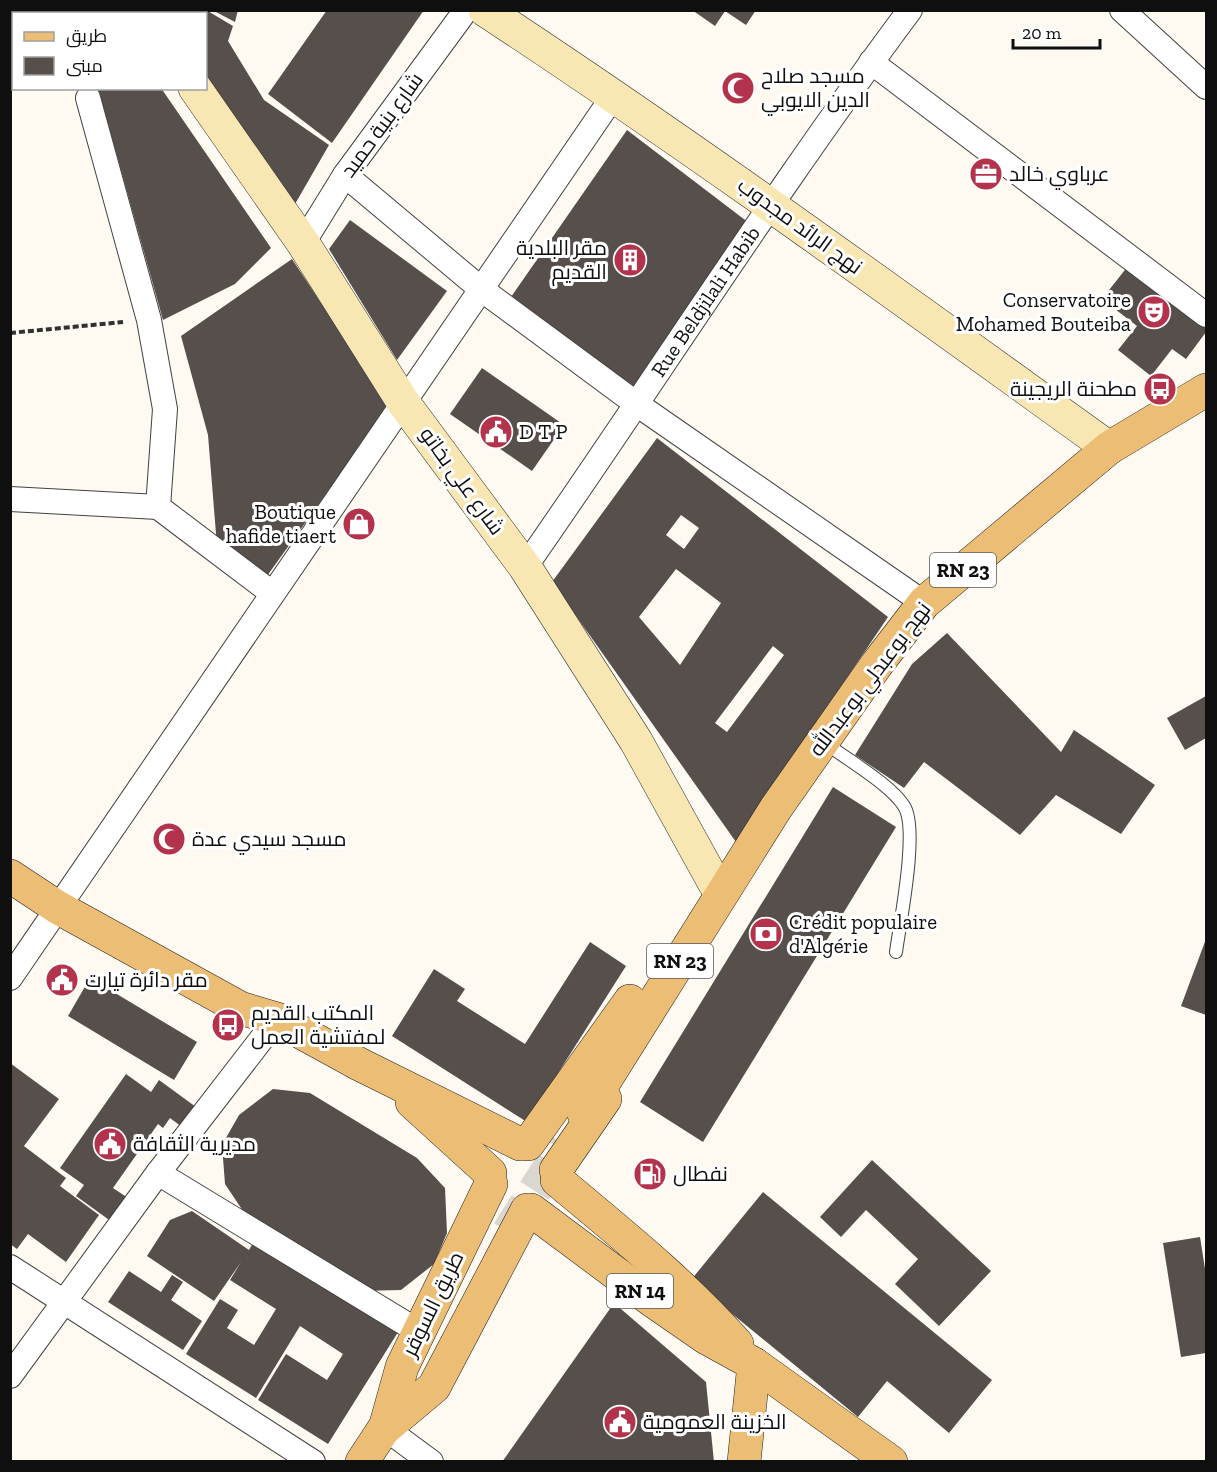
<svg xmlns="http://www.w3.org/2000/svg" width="1217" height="1472" font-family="'Zilla Slab',Cairo,serif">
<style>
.building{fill:#574f4c;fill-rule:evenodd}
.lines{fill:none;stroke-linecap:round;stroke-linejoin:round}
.primary-tunnel{stroke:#dad7d0;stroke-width:33;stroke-dasharray:33 16;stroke-linecap:butt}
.lane-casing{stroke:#424242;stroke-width:14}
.street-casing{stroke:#424242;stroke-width:26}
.secondary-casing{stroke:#313131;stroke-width:34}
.primary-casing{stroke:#202020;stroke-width:34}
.path{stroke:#313131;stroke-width:4;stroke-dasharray:6 3;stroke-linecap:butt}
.lane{stroke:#fff;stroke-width:12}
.street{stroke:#fff;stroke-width:24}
.secondary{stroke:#f8e6b3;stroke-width:33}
.primary{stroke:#ecbd74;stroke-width:33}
.labels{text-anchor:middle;stroke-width:6;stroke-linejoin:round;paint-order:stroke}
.shield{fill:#fff;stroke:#575757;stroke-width:1.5}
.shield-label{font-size:20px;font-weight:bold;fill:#0f0f0f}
.poi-label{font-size:21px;fill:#0f0f0f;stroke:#fff;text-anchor:start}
.street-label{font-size:21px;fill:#0f0f0f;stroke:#fff}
</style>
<rect width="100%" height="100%" fill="#fefaf2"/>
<g class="building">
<path d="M180,10H206L233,26L228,41L264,100L329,145L291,211L206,88V14H179Z"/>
<path d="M212,10H238L235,22Z"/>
<path d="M327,10H424L332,143L268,94Z"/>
<path d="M692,10H756L746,25L725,11L715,26Z"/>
<path d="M98,88H161L271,248L235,284L163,320Z"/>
<path d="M627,130L749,223L634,388L511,297Z"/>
<path d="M350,220L447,291L397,360L329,249Z"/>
<path d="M292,259L389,406L267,576L217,546L208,435L181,336Z"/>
<path d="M1128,266L1206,326V332L1186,359L1172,349L1151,376L1118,350L1137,326L1102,299Z"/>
<path d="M482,368L564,425L532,471L450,414Z"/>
<path d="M657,438L888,617L736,842L552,582ZM681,515L699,528L684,549L666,535ZM676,569L721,603L680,665L639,617ZM773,646L784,655L727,732L715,723Z"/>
<path d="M947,633L1061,752L1074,730L1155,785L1121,834L1056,795L1020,835L924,762L904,788L855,755L912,664Z"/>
<path d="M1206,696V738L1185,750L1167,718Z"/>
<path d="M833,787L896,827L703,1142L640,1102Z"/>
<path d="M1206,939V1015L1181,1006Z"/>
<path d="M590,942L626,966L527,1122L392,1036L434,969L465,989L457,1001L525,1044Z"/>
<path d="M90,978L197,1042L174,1080L68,1016Z"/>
<path d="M10,1063L59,1099L24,1146L66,1178L60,1186L99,1215L66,1262L28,1234L17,1249L10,1244Z"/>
<path d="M126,1074L151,1092L159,1080L196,1107L182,1127L170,1118L163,1128L158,1124L113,1188L128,1198L112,1222L76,1196L84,1185L60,1168Z"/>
<path d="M273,1089L310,1093L417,1158L445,1188L447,1233L434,1264L401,1290L360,1291L247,1217L225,1184L222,1145L239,1115Z"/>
<path d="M872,1160L991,1271L939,1326L895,1284L918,1259L866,1210L841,1237L820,1217Z"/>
<path d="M763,1192L992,1380L949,1433L887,1381L858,1417L691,1280Z"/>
<path d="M192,1211L249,1250L253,1243L400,1329L328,1444L258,1400L286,1354L327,1380L343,1354L300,1326L256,1398L186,1354L220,1299L238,1310L227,1328L254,1345L276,1309L230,1280L241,1262L214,1301L147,1256L170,1220Z"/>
<path d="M1200,1237L1206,1275V1353L1181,1357L1163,1243Z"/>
<path d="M129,1271L161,1292L172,1275L183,1282L171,1300L202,1321L183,1350L108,1302Z"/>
<path d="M614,1303L706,1382L714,1462H502Z"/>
</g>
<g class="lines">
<path class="primary-tunnel" d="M508,1232L564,1144"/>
<g class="lane-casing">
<path id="lane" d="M824,742C846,759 890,784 904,806C919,829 900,922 896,952"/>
</g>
<g class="street-casing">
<g id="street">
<path d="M1122,10L1206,87"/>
<path d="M871,62L1206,315"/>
<path d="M345,175L481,289L638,405L924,603"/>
<path d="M303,243L345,175L466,10"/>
<path d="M10,499L158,507L165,409L149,320L88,98"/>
<path d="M158,507L272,593"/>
<path id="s1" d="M525,567C654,382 775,191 910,10"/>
<path d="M10,978L614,95"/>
<path d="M158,1173L421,1333"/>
<path d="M10,1267L313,1462"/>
<path d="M10,1376L158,1173L277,1019"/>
<path d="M385,1428L431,1462"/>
</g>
</g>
<g class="secondary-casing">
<g id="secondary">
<path d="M152,10L153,14"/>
<path d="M485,10C698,150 903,300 1109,448"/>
<path d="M195,88L303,243L403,402L525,567L636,741L715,884"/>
</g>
</g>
<g class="primary-casing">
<g id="primary">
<path d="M10,876L57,907L240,1008L277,1019L359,1064L520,1144"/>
<path d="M412,1102L490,1173"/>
<path d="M584,1114L776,808L877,664L924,603L1109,448L1206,390"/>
<path d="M528,1144L630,1001"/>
<path d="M556,1170L605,1099"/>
<path d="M557,1180C619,1232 683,1283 737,1344"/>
<path d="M531,1210L653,1301L705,1337L754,1364L891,1462"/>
<path d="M385,1428L402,1367L491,1184"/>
<path d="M385,1428L434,1387L527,1210"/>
<path d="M362,1462L396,1410"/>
<path d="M744,1462L754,1364"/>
</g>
</g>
<path class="path" d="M10,333L123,322"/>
<use href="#lane" class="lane"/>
<use href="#street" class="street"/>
<use href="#secondary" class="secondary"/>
<use href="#primary" class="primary"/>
</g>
<defs>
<g id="mosque-disc" transform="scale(1.725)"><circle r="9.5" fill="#b3334c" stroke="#fff"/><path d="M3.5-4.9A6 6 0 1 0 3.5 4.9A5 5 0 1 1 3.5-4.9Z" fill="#fff"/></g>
<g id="office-disc" transform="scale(1.725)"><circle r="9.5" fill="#b3334c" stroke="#fff"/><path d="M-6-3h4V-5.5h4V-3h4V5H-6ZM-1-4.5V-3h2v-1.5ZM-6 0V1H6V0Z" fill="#fff"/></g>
<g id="building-disc" transform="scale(1.725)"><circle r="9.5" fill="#b3334c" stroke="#fff"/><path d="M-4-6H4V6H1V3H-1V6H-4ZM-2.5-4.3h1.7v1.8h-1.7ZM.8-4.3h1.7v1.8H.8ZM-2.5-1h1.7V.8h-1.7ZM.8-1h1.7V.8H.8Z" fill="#fff"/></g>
<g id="theatre-disc" transform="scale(1.725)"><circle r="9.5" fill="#b3334c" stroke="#fff"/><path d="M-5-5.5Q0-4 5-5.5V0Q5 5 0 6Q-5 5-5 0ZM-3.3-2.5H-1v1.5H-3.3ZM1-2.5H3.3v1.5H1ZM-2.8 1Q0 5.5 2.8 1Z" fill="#fff"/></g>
<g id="bus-disc" transform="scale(1.725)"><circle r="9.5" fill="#b3334c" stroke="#fff"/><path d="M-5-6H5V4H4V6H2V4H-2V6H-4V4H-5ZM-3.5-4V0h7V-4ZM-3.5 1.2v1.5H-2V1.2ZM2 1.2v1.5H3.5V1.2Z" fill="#fff"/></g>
<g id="civic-disc" transform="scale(1.725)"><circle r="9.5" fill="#b3334c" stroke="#fff"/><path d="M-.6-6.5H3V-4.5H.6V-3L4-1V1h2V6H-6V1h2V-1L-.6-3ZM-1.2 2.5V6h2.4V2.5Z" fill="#fff"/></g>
<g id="shop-disc" transform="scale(1.725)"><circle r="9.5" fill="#b3334c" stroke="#fff"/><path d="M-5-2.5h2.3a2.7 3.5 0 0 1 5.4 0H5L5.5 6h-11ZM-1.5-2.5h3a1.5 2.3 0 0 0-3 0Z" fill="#fff"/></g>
<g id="bank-disc" transform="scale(1.725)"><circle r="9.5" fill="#b3334c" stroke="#fff"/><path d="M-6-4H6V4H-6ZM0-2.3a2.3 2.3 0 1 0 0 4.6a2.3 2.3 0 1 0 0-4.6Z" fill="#fff"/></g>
<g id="fuel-disc" transform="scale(1.725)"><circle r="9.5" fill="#b3334c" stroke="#fff"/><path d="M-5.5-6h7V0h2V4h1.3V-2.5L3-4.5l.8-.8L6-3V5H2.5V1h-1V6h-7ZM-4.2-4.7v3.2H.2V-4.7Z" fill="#fff"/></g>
</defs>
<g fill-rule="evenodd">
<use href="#mosque-disc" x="738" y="88"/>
<use href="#office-disc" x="986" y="174"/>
<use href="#building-disc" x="630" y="260"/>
<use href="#theatre-disc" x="1154" y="312"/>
<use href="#bus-disc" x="1160" y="389"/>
<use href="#civic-disc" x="496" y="432"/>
<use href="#shop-disc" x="359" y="524"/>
<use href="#mosque-disc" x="169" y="839"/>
<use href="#bank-disc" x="766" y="934"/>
<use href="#civic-disc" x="62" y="980"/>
<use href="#bus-disc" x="228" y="1025"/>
<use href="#civic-disc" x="110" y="1144"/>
<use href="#fuel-disc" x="650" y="1174"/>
<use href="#civic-disc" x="620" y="1422"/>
</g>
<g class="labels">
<g class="shield">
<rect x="930" y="553" width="66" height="34" rx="4.5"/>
<rect x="647" y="944" width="66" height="34" rx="4.5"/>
<rect x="607" y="1274" width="66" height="34" rx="4.5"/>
</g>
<g class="shield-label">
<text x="963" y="577">RN 23</text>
<text x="680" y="968">RN 23</text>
<text x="640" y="1298">RN 14</text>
</g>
<g class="poi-label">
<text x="761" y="83">مسجد صلاح<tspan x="761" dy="24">الدين الايوبي</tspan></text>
<text x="1009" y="181">عرباوي خالد</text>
<text x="607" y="255" text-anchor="end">مقر البلدية<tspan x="607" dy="24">القديم</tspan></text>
<text x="1131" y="307" text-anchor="end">Conservatoire<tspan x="1131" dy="24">Mohamed Bouteiba</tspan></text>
<text x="1137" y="396" text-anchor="end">مطحنة الريجينة</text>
<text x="519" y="439">D T P</text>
<text x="336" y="519" text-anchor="end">Boutique<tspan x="336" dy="24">hafide tiaert</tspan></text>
<text x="192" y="846">مسجد سيدي عدة</text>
<text x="789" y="929">Crédit populaire<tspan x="789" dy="24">d'Algérie</tspan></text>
<text x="85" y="987">مقر دائرة تيارت</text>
<text x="251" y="1020">المكتب القديم<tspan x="251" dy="24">لمفتشية العمل</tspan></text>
<text x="133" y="1151">مديرية الثقافة</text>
<text x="673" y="1181">نفطال</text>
<text x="643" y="1429">الخزينة العمومية</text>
</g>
<g class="street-label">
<text transform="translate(382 125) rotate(-54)" y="7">شارع بنية حميد</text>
<text transform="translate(800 226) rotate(36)" y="7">نهج الرائد مجدوب</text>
<text dy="7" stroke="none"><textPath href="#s1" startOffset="321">Rue Beldjilali Habib</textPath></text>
<text transform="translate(462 481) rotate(54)" y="7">شارع علي بخاتو</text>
<text transform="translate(870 679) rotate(-53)" y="7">نهج بوعبدلي بوعبدالله</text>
<text transform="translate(433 1304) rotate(-64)" y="7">طريق السوقر</text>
</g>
</g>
<rect width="1217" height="1472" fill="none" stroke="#0f0f0f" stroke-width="24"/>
<rect x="12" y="12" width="195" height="78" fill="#ffffff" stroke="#9f9f9f" stroke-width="1.5"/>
<rect x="24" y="32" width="30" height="9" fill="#ecbd74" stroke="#9f9f9f" stroke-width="1.5"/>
<text x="66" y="42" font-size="18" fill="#0f0f0f">طريق</text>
<rect x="24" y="57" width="30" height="18" fill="#574f4c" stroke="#9f9f9f" stroke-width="1.5"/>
<text x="66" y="72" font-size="18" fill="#0f0f0f">مبنى</text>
<path d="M1013 39v9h87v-9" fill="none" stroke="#0f0f0f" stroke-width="3"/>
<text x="1022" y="39" font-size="18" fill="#0f0f0f" stroke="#ffffff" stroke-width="4.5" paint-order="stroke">20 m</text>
</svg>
